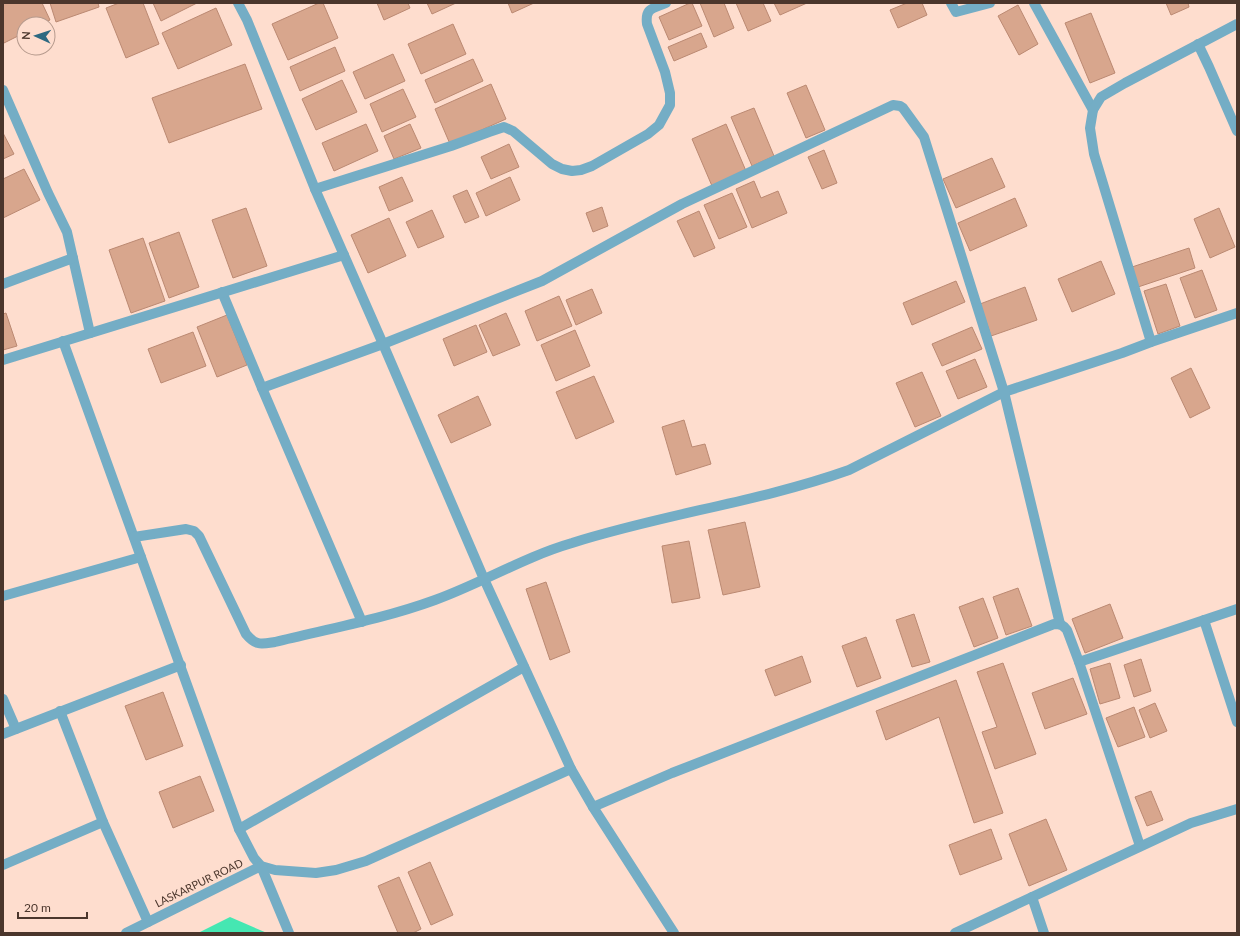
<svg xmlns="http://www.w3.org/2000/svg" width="1240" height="936" font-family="Lato,sans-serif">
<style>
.water{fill:#45e7b2}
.building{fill:#d8a68d;stroke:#bb8972}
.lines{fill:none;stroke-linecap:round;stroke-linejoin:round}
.minor{stroke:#74adc5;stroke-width:10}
.labels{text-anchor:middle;stroke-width:3;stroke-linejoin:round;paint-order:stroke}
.street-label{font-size:11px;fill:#4b362c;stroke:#feddce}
</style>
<rect width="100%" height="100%" fill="#feddce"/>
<path class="water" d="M230,917L267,933H198Z"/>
<g class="building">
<path d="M3,3H42L50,20L42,24H24V33L4,43L3,41Z"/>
<path d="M50,3H98L99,7L56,22Z"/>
<path d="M119,3H143L159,44L126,58L106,8Z"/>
<path d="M153,3H197L161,21Z"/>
<path d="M319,3H323L338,38L288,60L272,24Z"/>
<path d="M377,3H408L410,8L384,20Z"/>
<path d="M427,3H456L432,14Z"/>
<path d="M508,3H534L512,13Z"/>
<path d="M690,3H692L702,26L669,40L659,17Z"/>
<path d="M700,3H724L734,28L714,37Z"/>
<path d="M736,3H763L771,21L748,31Z"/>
<path d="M774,3H807L780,15Z"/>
<path d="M907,3H922L927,15L898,28L890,10Z"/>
<path d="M1166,3H1188L1189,7L1171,15Z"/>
<path d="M1018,5L1038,44L1019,55L998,16Z"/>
<path d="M216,8L232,45L178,69L162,33Z"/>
<path d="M1091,13L1115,73L1090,83L1065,23Z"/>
<path d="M453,24L466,54L421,74L408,44Z"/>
<path d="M701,33L707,47L674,61L668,47Z"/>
<path d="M335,47L345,71L300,91L290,67Z"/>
<path d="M393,54L405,81L365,99L353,72Z"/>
<path d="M473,59L483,81L435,103L425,80Z"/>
<path d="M245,64L262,109L169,143L152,98Z"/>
<path d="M342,80L357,112L316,130L302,99Z"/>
<path d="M491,84L506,119L450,144L435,109Z"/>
<path d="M806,85L825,130L806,138L787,93Z"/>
<path d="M403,89L416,117L382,132L370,104Z"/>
<path d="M754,108L774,156L752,166L731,117Z"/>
<path d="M366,124L378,151L334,171L322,143Z"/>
<path d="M410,124L421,148L394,159L384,136Z"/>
<path d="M726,124L746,171L712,186L692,139Z"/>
<path d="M3,133L14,154L3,159Z"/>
<path d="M509,144L519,167L491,179L481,157Z"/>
<path d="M824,150L837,183L822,189L808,157Z"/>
<path d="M992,158L1005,187L956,208L943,179Z"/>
<path d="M24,169L40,200L3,218V179Z"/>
<path d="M402,177L413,201L389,211L379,187Z"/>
<path d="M510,177L520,200L486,216L476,193Z"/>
<path d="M754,181L761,198L778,191L787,213L752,228L736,189Z"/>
<path d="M467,190L479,217L465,223L453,196Z"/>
<path d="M732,193L747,227L719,239L704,205Z"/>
<path d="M1015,198L1027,226L970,251L958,223Z"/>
<path d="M602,207L608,226L593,232L586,213Z"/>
<path d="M246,208L267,266L233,278L212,220Z"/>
<path d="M1219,208L1235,247L1210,258L1194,219Z"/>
<path d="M432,210L444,237L418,248L406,222Z"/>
<path d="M699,211L715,248L694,257L677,221Z"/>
<path d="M389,218L406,256L368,273L351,235Z"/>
<path d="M179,232L199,287L169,298L149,243Z"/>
<path d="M143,238L165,301L131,313L109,250Z"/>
<path d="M1189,248L1195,268L1138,287L1132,267Z"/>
<path d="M1101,261L1115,294L1072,312L1058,279Z"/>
<path d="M1202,270L1217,310L1195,318L1180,278Z"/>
<path d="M956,281L965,302L912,325L903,303Z"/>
<path d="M1166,284L1180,326L1158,334L1144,291Z"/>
<path d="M1025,287L1037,320L991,336L980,304Z"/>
<path d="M592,289L602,313L576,325L566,300Z"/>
<path d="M559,296L572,326L537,341L525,311Z"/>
<path d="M6,313L17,346L3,350V314Z"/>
<path d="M506,313L520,345L493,356L479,325Z"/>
<path d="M227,315L247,365L217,377L197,327Z"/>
<path d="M476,325L487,352L454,366L443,339Z"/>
<path d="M972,327L982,349L942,366L932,344Z"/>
<path d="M575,330L590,366L556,381L541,345Z"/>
<path d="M193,332L206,366L161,383L148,349Z"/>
<path d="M975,359L987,387L958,399L946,371Z"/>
<path d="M1191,368L1210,408L1190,418L1171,378Z"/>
<path d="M922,372L941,416L915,427L896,383Z"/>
<path d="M594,376L614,422L576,439L556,392Z"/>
<path d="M478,396L491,425L451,443L438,415Z"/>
<path d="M684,420L692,447L705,444L711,464L676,475L662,427Z"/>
<path d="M745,522L760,587L723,595L708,530Z"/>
<path d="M689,541L700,598L672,603L662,546Z"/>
<path d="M546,582L570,652L550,660L526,589Z"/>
<path d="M1018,588L1032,626L1006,635L993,597Z"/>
<path d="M983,598L998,638L974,647L959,607Z"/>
<path d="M1110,604L1123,638L1085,653L1072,619Z"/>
<path d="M914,614L930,662L912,667L896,620Z"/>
<path d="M866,637L881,678L857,687L842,646Z"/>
<path d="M802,656L811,682L775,696L765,670Z"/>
<path d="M1141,659L1151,691L1134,697L1124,665Z"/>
<path d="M1003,663L1036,754L995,769L982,732L997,727L977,672Z"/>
<path d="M1110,663L1120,698L1100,704L1090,669Z"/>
<path d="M1073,678L1087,714L1045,729L1032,693Z"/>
<path d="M956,680L1003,813L974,823L939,717L886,740L876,711Z"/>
<path d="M163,692L183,746L146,760L125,706Z"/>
<path d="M1155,703L1167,731L1150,738L1139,710Z"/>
<path d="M1134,707L1145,737L1118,747L1106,718Z"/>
<path d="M200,776L214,811L173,828L159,792Z"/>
<path d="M1151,791L1163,820L1147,826L1135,797Z"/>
<path d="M1046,819L1067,870L1029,886L1009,834Z"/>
<path d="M991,829L1002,859L960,875L949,845Z"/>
<path d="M430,862L453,915L431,925L408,872Z"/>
<path d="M399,877L421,929L413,933H398L378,886Z"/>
</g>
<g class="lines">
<g class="minor">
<path d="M238,3L247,20L315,189L383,344L484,579L571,769L593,807L674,933"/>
<path d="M951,3L956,12L990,3"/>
<path d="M1034,3L1093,110"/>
<path d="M1198,44L1209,67L1237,131"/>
<path d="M3,90L48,193L67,232L90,333"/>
<path d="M315,189L451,146L489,132L504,127L513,131L552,164L562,169L572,171L581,170L592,166L648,134L659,125L670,105V93L665,72L647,24C645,8 652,9 666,3"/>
<path d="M3,284L73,258"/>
<path d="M222,292L262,388"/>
<path d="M63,341L239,829L254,858L261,866L275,870L316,873L336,870L366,861L571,769"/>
<path d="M1151,342L1094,154L1090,128L1093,110L1101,97L1125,83L1237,24"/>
<path d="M3,360L344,255"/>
<path d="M134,537L186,529L194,531L199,536L246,634C256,646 261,644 275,642C328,629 383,619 435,600C482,583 524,557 572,543C663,514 759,502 849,470L1004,392L1122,353L1151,342L1237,313"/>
<path d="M3,596L141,557"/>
<path d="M1204,620L1237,722"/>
<path d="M362,622L262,388L383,344L542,281L682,204L893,105L900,106L903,108L924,137L1004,392L1060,624"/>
<path d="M1079,662L1237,609"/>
<path d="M3,699L16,729"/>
<path d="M60,711L103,822"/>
<path d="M3,734L181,665"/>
<path d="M593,807L672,773L1054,624C1061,624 1063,625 1067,630L1079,662L1140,846"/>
<path d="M239,829L524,667"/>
<path d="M3,865L103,822L148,922"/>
<path d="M1032,897L1044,933"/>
<path d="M126,933L261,866L289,933"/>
<path d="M955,933L1191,823L1237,809"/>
</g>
</g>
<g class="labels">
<g class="street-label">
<text transform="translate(199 883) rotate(-26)" y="4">LASKARPUR ROAD</text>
</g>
</g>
<rect width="1240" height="936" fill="none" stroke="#4b362c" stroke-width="8"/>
<g transform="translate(36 36) rotate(273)"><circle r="19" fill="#feddce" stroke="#b69a8d"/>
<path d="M0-3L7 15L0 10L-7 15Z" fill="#2d6981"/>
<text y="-6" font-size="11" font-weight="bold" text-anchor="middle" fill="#4b362c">N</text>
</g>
<path d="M18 912v6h69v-6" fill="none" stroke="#4b362c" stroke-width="2"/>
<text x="24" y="912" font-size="12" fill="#4b362c" stroke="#feddce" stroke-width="3" paint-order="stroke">20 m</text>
</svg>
